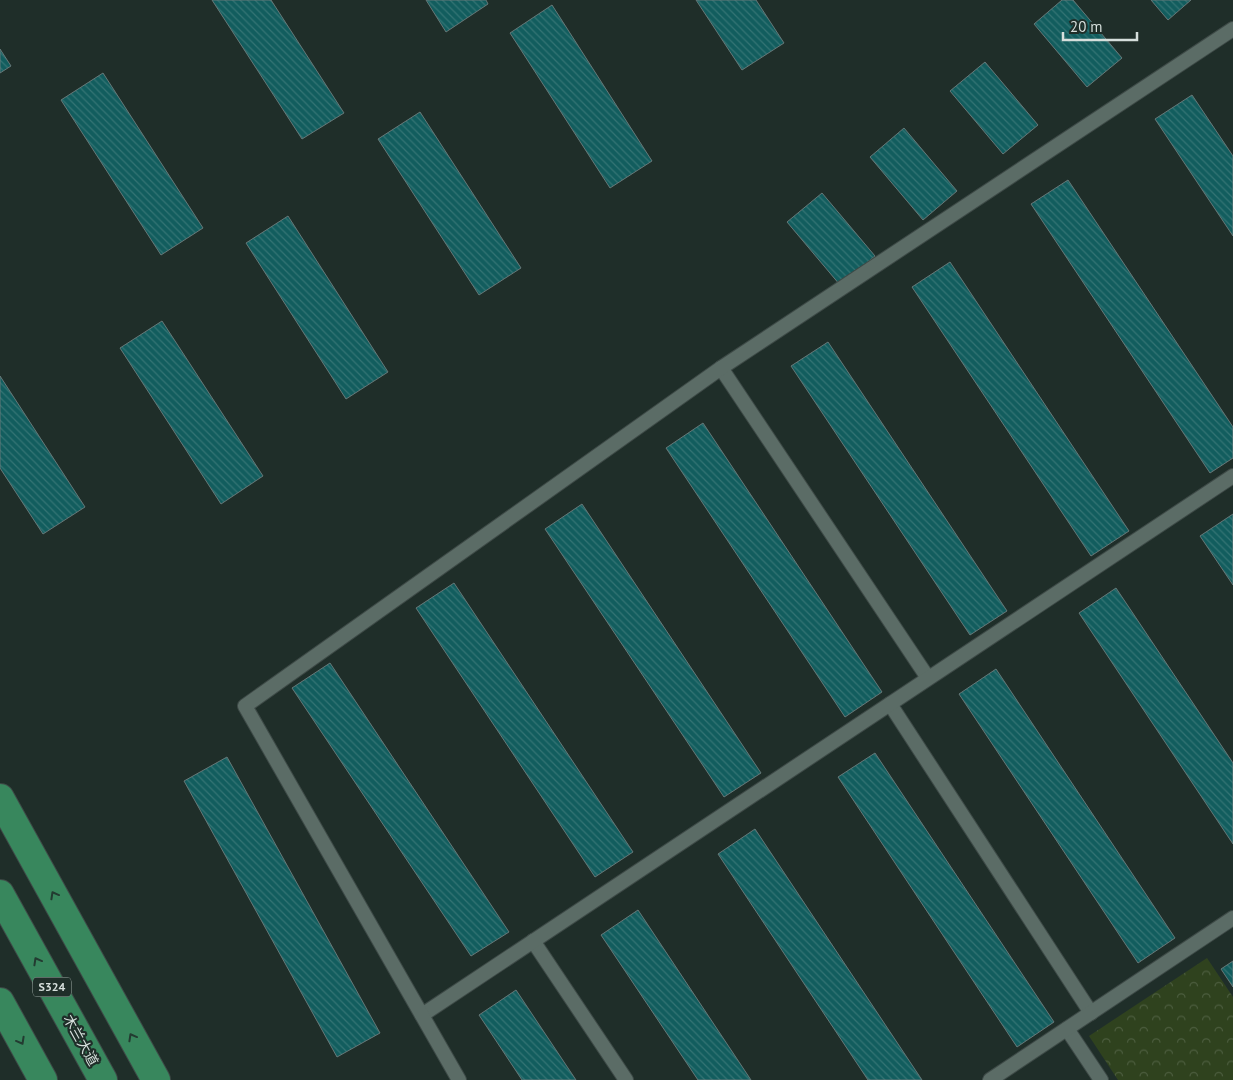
<svg xmlns="http://www.w3.org/2000/svg" width="1233" height="1080" font-family="'PT Sans','Noto Sans SC',sans-serif">
<style>
.park{fill:url(#park-crowns)}
.building{fill:url(#building-back-hatch);stroke:#667878}
.lines{fill:none;stroke-linecap:round;stroke-linejoin:round}
.service-casing{stroke:#3e4a47;stroke-width:16}
.primary-casing{stroke:#3e4a47;stroke-width:30}
.service{stroke:#5b6c66;stroke-width:14}
.primary{stroke:#38875d;stroke-width:28}
.oneway{stroke:#233b31}
.labels{text-anchor:middle;stroke-width:4.5;stroke-linejoin:round;paint-order:stroke}
.shield{fill:#1f2e29;stroke:#9faaa6;stroke-width:1}
.shield-label{font-size:12px;font-weight:bold;fill:#d6dfdc}
.street-label{font-size:14px;fill:#d6dfdc;stroke:#1f2e29}
</style>
<defs>
<pattern id="park-crowns" width="20" height="18" patternUnits="userSpaceOnUse" patternTransform="scale(1.25)"><rect width="20" height="18" fill="#2f421e"/><path d="M2 6a3 3 0 1 1 6 0M12 15a3 3 0 1 1 6 0" fill="none" stroke="#4c5d3e"/></pattern>
<pattern id="building-back-hatch" width="6" height="6" patternUnits="userSpaceOnUse" patternTransform="scale(1.25)"><rect width="6" height="6" fill="#125d5e"/><path d="M-1 5l2 2M0 0l6 6M5-1l2 2" fill="none" stroke="#347474"/></pattern>
</defs>
<rect width="100%" height="100%" fill="#1f2e29"/>
<path class="park" d="M1207,958L1233,997V1080H1118L1089,1036Z"/>
<g class="building">
<path d="M212,0H271L344,113L302,139Z"/>
<path d="M426,0H486L488,4L446,32Z"/>
<path d="M696,0H756L784,43L742,70Z"/>
<path d="M1062,0H1073L1122,58L1087,87L1034,24Z"/>
<path d="M1151,0H1191L1168,20Z"/>
<path d="M552,5L652,161L610,188L510,33Z"/>
<path d="M0,49L11,66L0,73Z"/>
<path d="M985,62L1038,125L1003,154L950,91Z"/>
<path d="M103,73L203,228L161,255L61,100Z"/>
<path d="M1192,95L1233,156V236L1155,119Z"/>
<path d="M420,112L521,268L479,295L378,139Z"/>
<path d="M904,128L957,191L923,220L870,157Z"/>
<path d="M1068,180L1233,427V458L1210,473L1031,204Z"/>
<path d="M822,193L875,256L840,285L787,222Z"/>
<path d="M288,216L388,372L346,399L246,243Z"/>
<path d="M950,262L1129,531L1091,556L912,287Z"/>
<path d="M162,321L263,476L221,504L120,348Z"/>
<path d="M828,342L1007,611L970,635L791,366Z"/>
<path d="M0,376L85,507L43,534L0,468Z"/>
<path d="M703,423L882,692L845,717L666,448Z"/>
<path d="M582,504L761,773L724,797L545,529Z"/>
<path d="M1233,514V585L1200,536Z"/>
<path d="M454,583L633,852L595,877L416,608Z"/>
<path d="M1116,588L1233,763V844L1079,613Z"/>
<path d="M330,663L509,932L471,956L292,688Z"/>
<path d="M996,669L1175,938L1138,963L959,694Z"/>
<path d="M875,753L1054,1022L1017,1047L838,777Z"/>
<path d="M227,757L380,1033L337,1057L184,781Z"/>
<path d="M755,829L922,1080H868L718,854Z"/>
<path d="M638,910L751,1080H698L601,935Z"/>
<path d="M1233,961V987L1221,969Z"/>
<path d="M516,990L576,1080H522L479,1015Z"/>
</g>
<g class="lines">
<g class="service-casing">
<g id="service">
<path d="M721,368L928,678"/>
<path d="M890,704L1091,1013"/>
<path d="M533,941L626,1080"/>
<path d="M422,1015L1233,476"/>
<path d="M1067,1029L1101,1080"/>
<path d="M459,1080L245,706L721,368L1233,29"/>
<path d="M990,1080L1233,918"/>
</g>
</g>
<g class="primary-casing">
<g id="primary">
<path d="M0,798L156,1080"/>
<path d="M0,894L103,1080"/>
<path d="M0,1002L43,1080"/>
</g>
</g>
<use href="#service" class="service"/>
<use href="#primary" class="primary"/>
</g>
<defs><path id="oneway-chevron" d="M-2-3.5L2.5 0L-2 3.5" fill="none" stroke-width="1.6" stroke-linecap="round" stroke-linejoin="round" transform="scale(1.25)"/></defs>
<g class="oneway">
<use href="#oneway-chevron" transform="translate(54 895) rotate(-119)"/>
<use href="#oneway-chevron" transform="translate(37 961) rotate(-119)"/>
<use href="#oneway-chevron" transform="translate(132 1037) rotate(-119)"/>
<use href="#oneway-chevron" transform="translate(21 1041) rotate(61)"/>
</g>
<g class="labels">
<rect class="shield" x="33" y="977.5" width="38" height="19" rx="4"/>
<g class="shield-label">
<text x="52" y="991">S324</text>
</g>
<g class="street-label">
<text transform="translate(81 1040) rotate(61)" y="5">木兰大道</text>
</g>
</g>
<path d="M1063 32v8h74v-8" fill="none" stroke="#d6dfdc" stroke-width="2.5"/>
<text x="1070" y="32" font-size="15" fill="#d6dfdc" stroke="#1f2e29" stroke-width="4" paint-order="stroke">20 m</text>
</svg>
